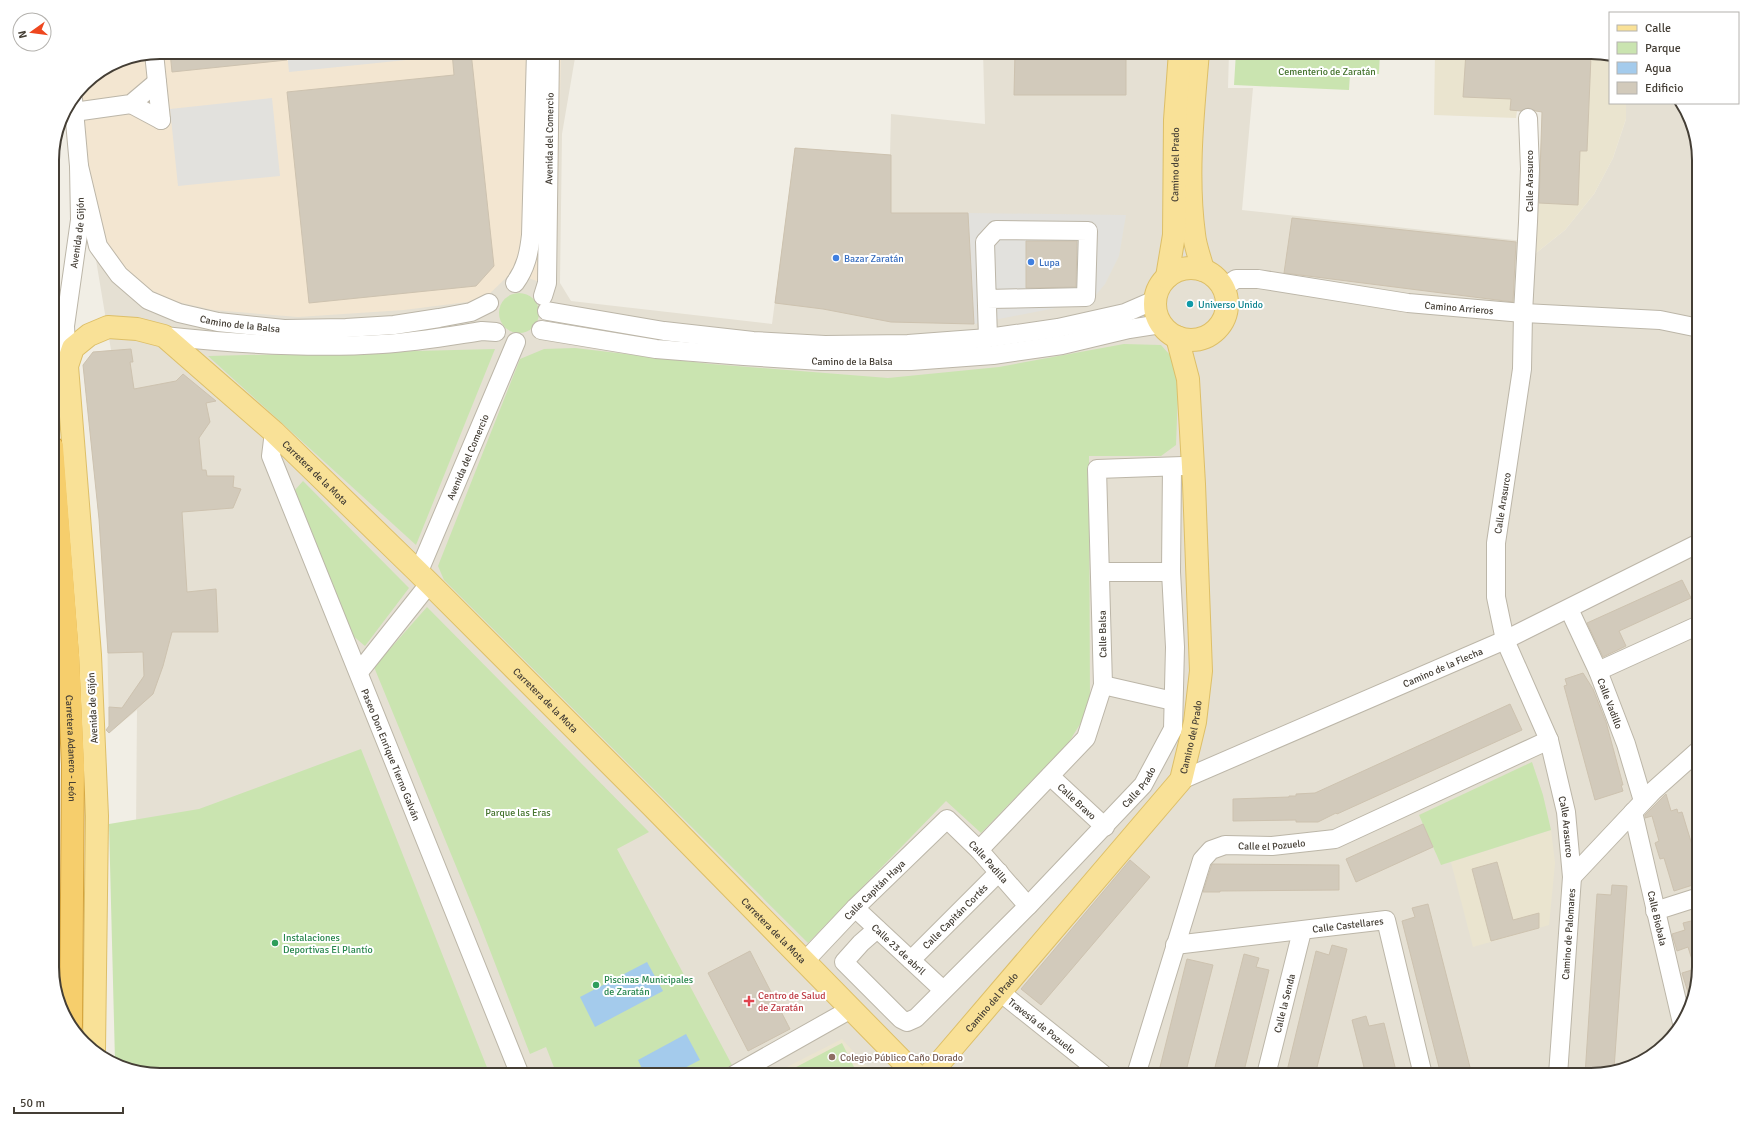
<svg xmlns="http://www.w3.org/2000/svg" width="1751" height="1127" font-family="Signika,sans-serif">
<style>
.residential{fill:#e5e0d3}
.commercial{fill:#f3e6d1}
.education{fill:#eae4cf}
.green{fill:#cae4b0}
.parking{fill:#e2e1dd}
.water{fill:#a4cbec}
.building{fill:#d2cabb;stroke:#cdc2af}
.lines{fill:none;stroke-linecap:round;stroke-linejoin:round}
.minor-casing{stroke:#bcb6a8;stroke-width:20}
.major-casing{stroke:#ddbf68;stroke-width:24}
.highway-casing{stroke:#d4a33c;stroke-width:24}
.minor{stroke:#fff;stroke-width:18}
.major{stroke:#f9e197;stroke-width:22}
.highway{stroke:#f6ce6c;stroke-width:22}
.shop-dot{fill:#3f7fe0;stroke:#fff;stroke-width:1.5}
.culture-dot{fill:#0f9aa8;stroke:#fff;stroke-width:1.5}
.leisure-dot{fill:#2e9e5b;stroke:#fff;stroke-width:1.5}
.health-dot{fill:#e0444e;stroke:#fff;stroke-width:1.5}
.education-dot{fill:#8d6e63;stroke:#fff;stroke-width:1.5}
.labels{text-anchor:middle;stroke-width:4;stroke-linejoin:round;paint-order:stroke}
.park-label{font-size:10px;fill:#43722c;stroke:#fff}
.street-label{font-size:10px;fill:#443e35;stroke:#fff}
.shop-label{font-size:10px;fill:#366cbe;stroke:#fff;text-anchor:start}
.culture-label{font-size:10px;fill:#0d838f;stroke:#fff;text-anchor:start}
.leisure-label{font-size:10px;fill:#27864d;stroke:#fff;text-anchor:start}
.health-label{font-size:10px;fill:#be3a42;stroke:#fff;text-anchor:start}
.education-label{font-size:10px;fill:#785e54;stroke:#fff;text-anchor:start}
.rim{fill:none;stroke:#443e35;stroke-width:2}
</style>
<rect width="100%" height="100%" fill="#f1eee5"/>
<path class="residential" d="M160,52H576L562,134L560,283L571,301L772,324L795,148L890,155L891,114L985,124L983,52H1229L1228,88H1253L1242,210L1523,241L1536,253L1565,230L1594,194L1613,158L1626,119V103H1682L1685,106L1699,160V967L1681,1027L1645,1061L1591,1075H160L134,1067L137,710L114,729L109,728L107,631L99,519L83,365L93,352L111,350L94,248L78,92L84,83L119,60Z"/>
<path class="commercial" d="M160,52H561L556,288L512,272L483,300L404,310L298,317L213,310L169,300L126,276L102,238L84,148L78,92L84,83L119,60Z"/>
<g class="education">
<path d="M1435,52H1591L1610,58V103H1626V119L1613,158L1594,194L1565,230L1536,253L1542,112L1517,111L1516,118L1434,115Z"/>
<path d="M1551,830L1555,863L1549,925L1473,947L1451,862Z"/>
<path d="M842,1039L875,1075H771Z"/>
</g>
<g class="green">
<path d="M1236,52H1380L1379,74H1350L1349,90L1234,85Z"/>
<circle cx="519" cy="313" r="20"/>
<path d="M1124,344L1161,345L1179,365L1176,445L1161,456H1089L1090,708L1069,742L981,833L946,801L808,943L444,580L438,566L520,359L544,349L575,348L711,364L888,378L999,367Z"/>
<path d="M495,349L416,545L208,356Z"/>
<path d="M303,481L409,588L365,646L352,635L295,490Z"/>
<path d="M427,607L649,832L617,849L732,1065L712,1075H557L546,1047L530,1054L479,922L374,667Z"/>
<path d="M361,749L490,1075H160L115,1061L109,824L199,809Z"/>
<path d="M1532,762L1543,795L1551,830L1441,865L1419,815Z"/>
<path d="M842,1043L858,1075H781Z"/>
</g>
<g class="parking">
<path d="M287,52H445V56L289,72Z"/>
<path d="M272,98L280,176L178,186L170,109Z"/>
<path d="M968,213L1126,215L1119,256L1105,284L1091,301L974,324Z"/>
</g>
<g class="water">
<path d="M647,962L663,991L595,1027L580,997Z"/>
<path d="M686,1034L700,1060L671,1075H645L638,1060Z"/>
</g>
<g class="building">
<path d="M170,52H287V60L172,72Z"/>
<path d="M452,52H471L494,266L476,286L309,303L287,92L454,75Z"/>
<path d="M1015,52H1126V95H1014Z"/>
<path d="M1466,52H1545L1564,53V55L1591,56L1587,151H1580L1578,205L1539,203L1542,112L1536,111L1528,108L1521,111L1510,110L1511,99L1463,97Z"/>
<path d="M795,148L891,155V213H968L974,324L891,322L823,309L775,303Z"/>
<path d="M1292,218L1516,242L1513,302L1284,273Z"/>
<path d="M1026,241H1077L1076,287L1026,288Z"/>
<path d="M131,349L133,362H130L134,389L176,381L183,374L216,401L206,403L210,422L199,438L202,470H206L207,476H234L233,487L241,489L233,508L182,512L187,592L216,589L218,632H172L163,666L153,694L109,733L106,730L109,726V707L122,708L144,676L143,652L108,653L99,519L83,365L93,352Z"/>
<path d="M1682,580L1691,598L1619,631L1626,646L1603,657L1587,623Z"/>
<path d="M1583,673L1593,689L1606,722L1623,785H1621L1623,791L1595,800L1564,686L1567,685L1565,679Z"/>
<path d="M1510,704L1522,730L1337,814L1336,813L1318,822H1296V820L1233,821V799L1289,797V796H1296V794L1315,793Z"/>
<path d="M1666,794L1671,811L1677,809L1678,813L1682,812L1699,868V883L1674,891L1664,858L1660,859L1655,843L1659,841L1652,816L1645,818V815Z"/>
<path d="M1423,824L1433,847L1356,882L1346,859Z"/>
<path d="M1130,860L1150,877L1041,1005L1021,989Z"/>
<path d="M1497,862L1513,920L1539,913V928L1491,941L1472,869Z"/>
<path d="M1212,864L1339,865V890L1220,891V892H1203Z"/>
<path d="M1612,885L1627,886L1614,1069L1591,1075H1585L1597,894L1611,895Z"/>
<path d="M1428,904L1472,1075H1441L1402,921L1415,917L1412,908Z"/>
<path d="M1699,919V967L1690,999L1682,973L1695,969L1688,947L1677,951L1672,934L1685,930L1683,923Z"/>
<path d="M1332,945L1347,949L1315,1075H1286L1316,951L1329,955Z"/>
<path d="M750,951L790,1029L748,1051L708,973Z"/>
<path d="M1244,954L1259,958L1256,967L1269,970L1243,1075H1213Z"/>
<path d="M1187,959L1213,965L1185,1075H1158Z"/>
<path d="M1366,1016L1369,1026L1384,1023L1397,1075H1366L1352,1020Z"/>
</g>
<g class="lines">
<g class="minor-casing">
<g id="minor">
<path d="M154,53L161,120"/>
<path d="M131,104L161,120"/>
<path d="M74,112L131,104L157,82"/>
<path id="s1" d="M1528,118L1530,169L1528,222L1523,313L1522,369L1496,543V597L1505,640L1549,740L1566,812L1572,877L1558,1075"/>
<path id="s2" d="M79,166L98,246L119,275L148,300L179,313L218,322L284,329L346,328L394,325L439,318L471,312L489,303"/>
<path d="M515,283C526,268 529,253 531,235L536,52"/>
<path id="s3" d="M1223,288L1236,279H1258L1408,303L1523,313L1660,320L1699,328"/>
<path id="s4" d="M543,296L547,283L550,52"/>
<path d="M987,299L1086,297L1088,231L996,230L985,242L988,338"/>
<path d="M547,311L664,331L753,341L825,345L908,344L988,338L1058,328L1125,313L1155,300"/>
<path id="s5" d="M541,330L656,349L744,356L821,361H911L993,355L1062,345L1129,329L1161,324"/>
<path d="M164,336C237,344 309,349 382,344C415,342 449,336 482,331L496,332"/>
<path id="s6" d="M67,365L65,326L80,220L79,166L73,99"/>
<path id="s7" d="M274,432L271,456L520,1075"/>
<path id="s8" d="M417,571L422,564L516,342"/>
<path d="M1101,572H1171"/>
<path id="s9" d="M1569,609L1598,671L1626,744L1643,801"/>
<path d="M1598,671L1699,625"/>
<path d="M359,672L429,584"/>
<path d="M1103,685L1173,701"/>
<path id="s10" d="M1050,776L1105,827"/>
<path id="s11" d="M1181,780L1505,640L1699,543"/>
<path id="s12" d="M1633,812L1682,1023"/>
<path d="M979,850L1086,738L1103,685L1097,469L1183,466"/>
<path d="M1572,877L1653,791L1699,750"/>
<path id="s13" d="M855,908L943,990"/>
<path d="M1655,911L1699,897"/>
<path id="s14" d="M877,929L861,943L844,962L901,1019L907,1022L916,1018L1028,906L1143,785L1173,729L1175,647L1171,572L1172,467"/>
<path id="s15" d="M1175,945L1386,920L1423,1075"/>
<path id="s16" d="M911,960L999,872"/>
<path id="s17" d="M804,962L855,908L947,819L979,850L1028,906"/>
<path id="s18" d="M1000,992L1104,1075"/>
<path d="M734,1075L851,1009"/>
<path id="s19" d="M1136,1075L1202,860L1211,850L1225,845L1272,846L1335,839L1549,740"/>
<path id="s20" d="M1266,1075L1302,931"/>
</g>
</g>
<g class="major-casing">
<g id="major">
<path d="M1198,52C1193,112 1186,174 1194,234C1195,246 1200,258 1203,270"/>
<circle cx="1191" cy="304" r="36"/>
<path id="s21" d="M1167,277L1174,235L1175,120L1180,52"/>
<path id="s22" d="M94,1050L97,816L90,655L67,366L73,348L89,335L108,327L137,329L164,336L274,432L417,571L653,807L916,1075"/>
<path id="s23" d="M929,1075L1181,780L1195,722L1201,671L1194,484L1188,379L1177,337"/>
</g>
</g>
<g class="highway-casing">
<g id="highway">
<path id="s24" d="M52,447L68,655L73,765L71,1026"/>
</g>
</g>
<use href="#minor" class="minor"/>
<use href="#major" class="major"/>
<use href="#highway" class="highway"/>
</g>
<g class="shop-dot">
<circle cx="836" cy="258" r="4"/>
<circle cx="1031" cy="262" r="4"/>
</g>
<circle class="culture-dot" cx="1190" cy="304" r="4"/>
<g class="leisure-dot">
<circle cx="275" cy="943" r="4"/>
<circle cx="596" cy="985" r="4"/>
</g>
<path class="health-dot" d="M747 995h4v4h4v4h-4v4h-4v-4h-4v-4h4z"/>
<circle class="education-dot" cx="832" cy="1057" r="4"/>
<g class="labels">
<g class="park-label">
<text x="1327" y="75">Cementerio de Zaratán</text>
<text x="518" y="816">Parque las Eras</text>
</g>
<g class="street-label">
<text dy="4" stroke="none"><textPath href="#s4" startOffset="158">Avenida del Comercio</textPath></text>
<text dy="4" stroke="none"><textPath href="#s21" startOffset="113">Camino del Prado</textPath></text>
<text transform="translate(1529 181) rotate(-90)" y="4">Calle Arasurco</text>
<text dy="4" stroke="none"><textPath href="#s6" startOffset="133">Avenida de Gijón</textPath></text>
<text dy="4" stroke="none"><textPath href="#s3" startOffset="241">Camino Arrieros</textPath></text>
<text dy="4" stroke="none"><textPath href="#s2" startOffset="252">Camino de la Balsa</textPath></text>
<text dy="4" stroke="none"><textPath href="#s5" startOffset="313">Camino de la Balsa</textPath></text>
<text dy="4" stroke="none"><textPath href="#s8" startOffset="125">Avenida del Comercio</textPath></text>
<text dy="4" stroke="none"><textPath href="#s22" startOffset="1006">Carretera de la Mota</textPath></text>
<text transform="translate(1502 503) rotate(-81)" y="4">Calle Arasurco</text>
<text transform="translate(1102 634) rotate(-91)" y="4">Calle Balsa</text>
<text dy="4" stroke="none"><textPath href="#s11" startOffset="285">Camino de la Flecha</textPath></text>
<text dy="4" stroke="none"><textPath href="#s22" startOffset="1330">Carretera de la Mota</textPath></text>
<text dy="4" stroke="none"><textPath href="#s9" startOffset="103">Calle Vadillo</textPath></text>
<text transform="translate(92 708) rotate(-93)" y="4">Avenida de Gijón</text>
<text dy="4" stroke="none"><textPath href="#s23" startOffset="432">Camino del Prado</textPath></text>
<text dy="4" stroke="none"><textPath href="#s24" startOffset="302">Carretera Adanero - León</textPath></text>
<text dy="4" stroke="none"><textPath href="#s7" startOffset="346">Paseo Don Enrique Tierno Galván</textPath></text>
<text dy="4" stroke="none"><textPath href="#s14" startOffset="465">Calle Prado</textPath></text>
<text dy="4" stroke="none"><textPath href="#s10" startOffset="37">Calle Bravo</textPath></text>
<text dy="4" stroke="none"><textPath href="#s1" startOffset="723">Calle Arasurco</textPath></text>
<text dy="4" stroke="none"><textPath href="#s19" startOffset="300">Calle el Pozuelo</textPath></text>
<text dy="4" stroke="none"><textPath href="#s17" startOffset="262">Calle Padilla</textPath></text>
<text dy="4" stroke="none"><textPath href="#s17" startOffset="101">Calle Capitán Haya</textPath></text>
<text dy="4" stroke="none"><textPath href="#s16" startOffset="62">Calle Capitán Cortés</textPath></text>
<text dy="4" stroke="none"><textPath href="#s12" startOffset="109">Calle Biobala</textPath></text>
<text dy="4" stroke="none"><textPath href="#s15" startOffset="174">Calle Castellares</textPath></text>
<text dy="4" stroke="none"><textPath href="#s22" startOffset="1654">Carretera de la Mota</textPath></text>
<text transform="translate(1568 934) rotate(-86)" y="4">Camino de Palomares</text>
<text dy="4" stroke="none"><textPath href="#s13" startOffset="60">Calle 23 de abril</textPath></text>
<text dy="4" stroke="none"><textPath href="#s23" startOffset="96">Camino del Prado</textPath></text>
<text dy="4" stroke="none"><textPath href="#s20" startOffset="74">Calle la Senda</textPath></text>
<text dy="4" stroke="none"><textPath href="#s18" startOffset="54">Travesía de Pozuelo</textPath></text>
</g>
<g class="shop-label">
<text x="844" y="262">Bazar Zaratán</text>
<text x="1039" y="266">Lupa</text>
</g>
<g class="culture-label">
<text x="1198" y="308">Universo Unido</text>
</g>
<g class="leisure-label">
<text x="283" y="941">Instalaciones<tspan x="283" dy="12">Deportivas El Plantío</tspan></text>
<text x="604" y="983">Piscinas Municipales<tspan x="604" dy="12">de Zaratán</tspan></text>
</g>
<g class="health-label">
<text x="758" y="999">Centro de Salud<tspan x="758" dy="12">de Zaratán</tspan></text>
</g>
<g class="education-label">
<text x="840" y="1061">Colegio Público Caño Dorado</text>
</g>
</g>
<path d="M0 0H1751V1127H0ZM160 59H1591A101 101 0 0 1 1692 160V967A101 101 0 0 1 1591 1068H160A101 101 0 0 1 59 967V160A101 101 0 0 1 160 59Z" fill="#fff" fill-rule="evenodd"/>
<path class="rim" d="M160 59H1591A101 101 0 0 1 1692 160V967A101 101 0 0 1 1591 1068H160A101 101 0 0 1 59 967V160A101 101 0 0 1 160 59Z"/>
<rect x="1609" y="12" width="130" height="92" fill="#ffffff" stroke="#b4b2ae"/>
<rect x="1617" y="25" width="20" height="6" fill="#f9e197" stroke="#b4b2ae"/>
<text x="1645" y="32" font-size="12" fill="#443e35">Calle</text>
<rect x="1617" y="42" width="20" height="12" fill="#cae4b0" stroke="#b4b2ae"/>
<text x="1645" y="52" font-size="12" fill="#443e35">Parque</text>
<rect x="1617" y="62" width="20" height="12" fill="#a4cbec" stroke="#b4b2ae"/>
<text x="1645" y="72" font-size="12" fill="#443e35">Agua</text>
<rect x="1617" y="82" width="20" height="12" fill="#d2cabb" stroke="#b4b2ae"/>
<text x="1645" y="92" font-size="12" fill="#443e35">Edificio</text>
<g transform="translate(32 32) rotate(256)"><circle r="19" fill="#ffffff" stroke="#b4b2ae"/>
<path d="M0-3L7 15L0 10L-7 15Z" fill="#ee471f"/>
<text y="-6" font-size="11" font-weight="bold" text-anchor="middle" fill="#443e35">N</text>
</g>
<path d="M14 1107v6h109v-6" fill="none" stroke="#443e35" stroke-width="2"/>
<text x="20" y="1107" font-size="12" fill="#443e35" stroke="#ffffff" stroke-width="3" paint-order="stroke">50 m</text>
</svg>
